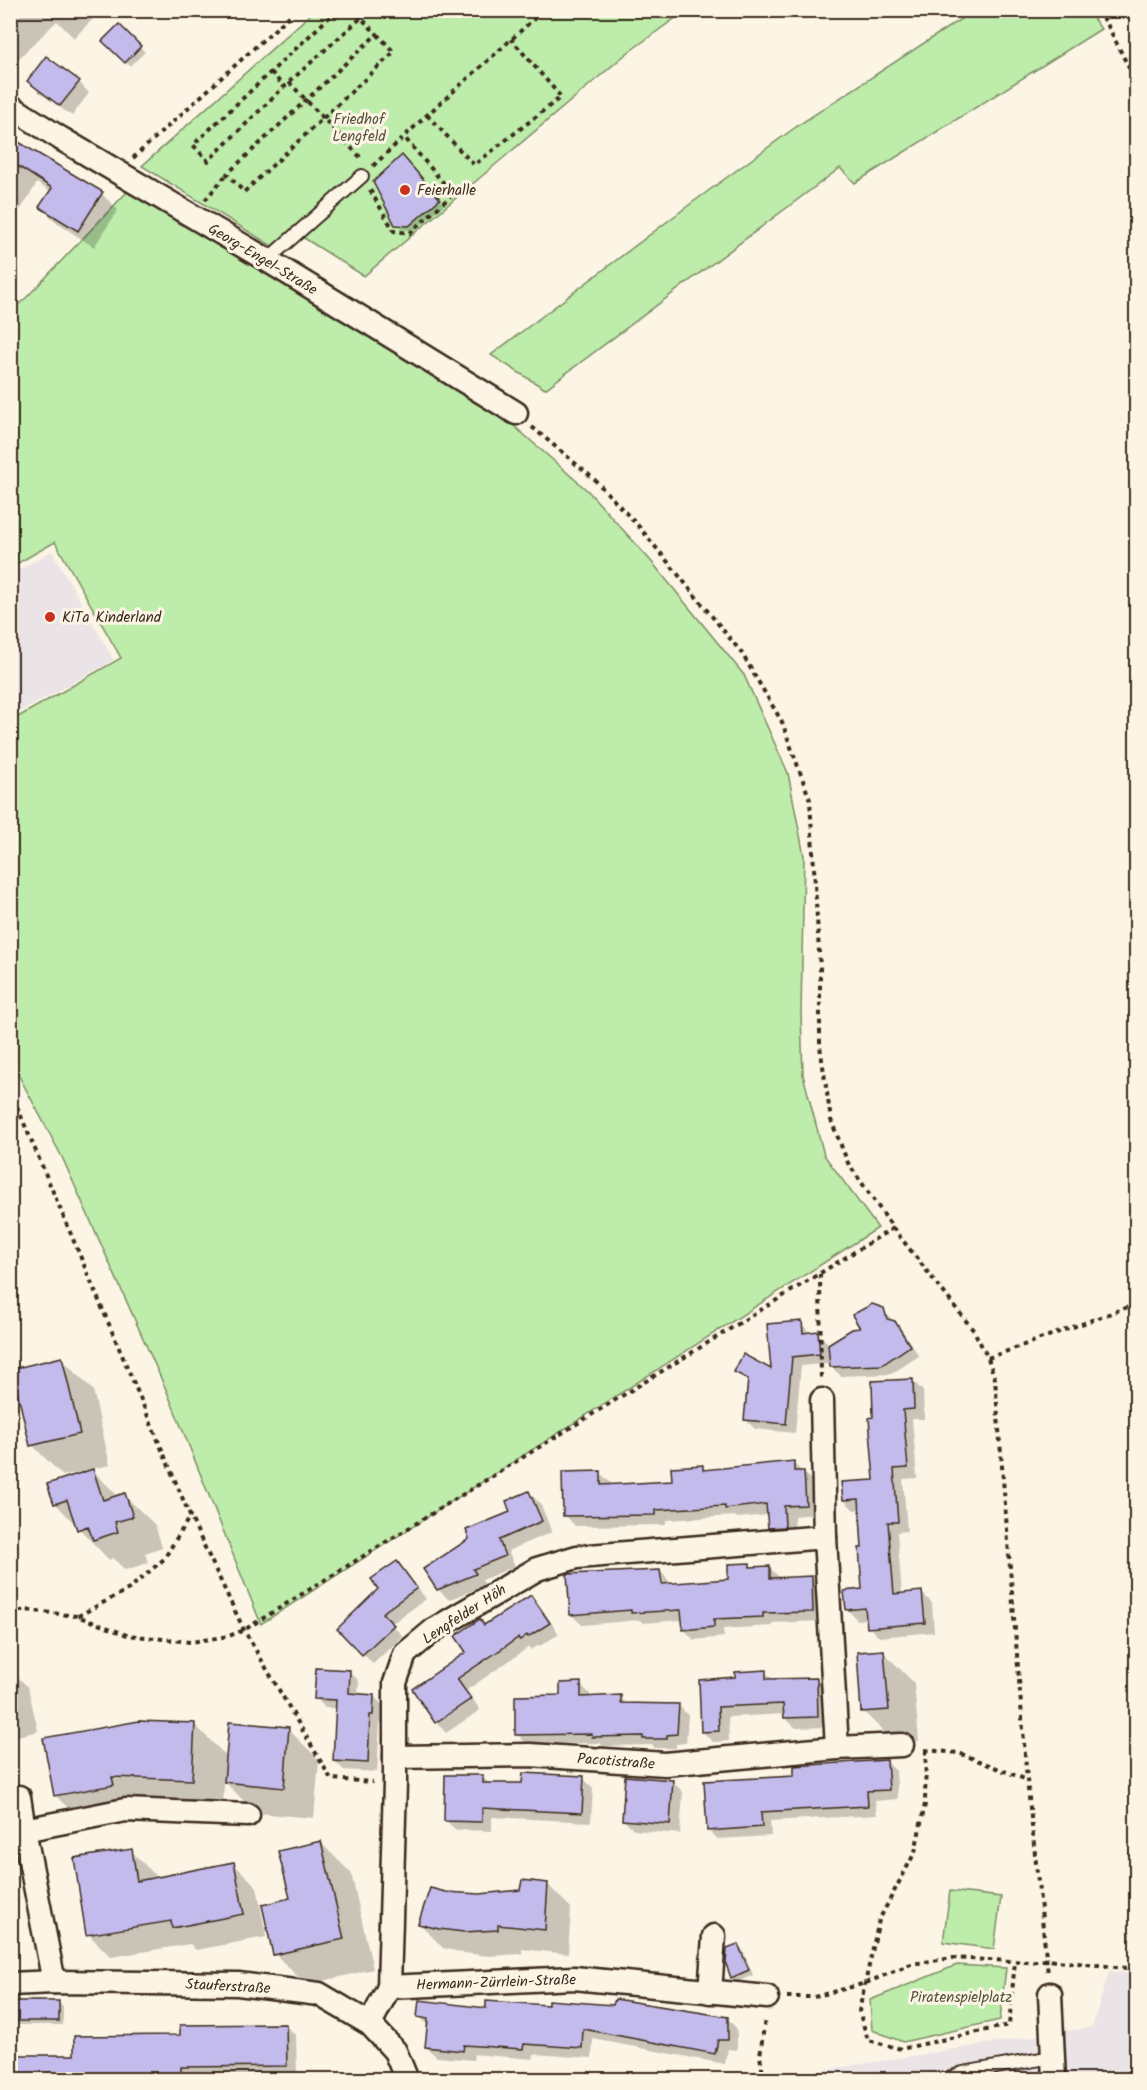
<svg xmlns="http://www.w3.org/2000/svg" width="1147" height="2090" font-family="Kalam,sans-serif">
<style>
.built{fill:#ebe4e7}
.green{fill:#bdecab;stroke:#7c8b64;stroke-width:1.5}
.shadow{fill:#0003}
.building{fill:#c4bbed;stroke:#3b2a1e;stroke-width:1.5}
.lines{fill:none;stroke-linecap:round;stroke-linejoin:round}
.service-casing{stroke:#3b2a1e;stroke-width:16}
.minor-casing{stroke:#3b2a1e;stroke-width:27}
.path{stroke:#3b2a1e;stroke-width:4;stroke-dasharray:4.5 4.5;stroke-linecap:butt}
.service{stroke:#fcf5e5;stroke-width:12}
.minor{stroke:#fcf5e5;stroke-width:22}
.poi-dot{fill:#c8321e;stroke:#fcf5e5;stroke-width:2}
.labels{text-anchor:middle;stroke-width:6;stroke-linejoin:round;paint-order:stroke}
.park-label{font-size:15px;fill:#55513a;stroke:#fcf5e5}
.poi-label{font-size:15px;fill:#3b2a1e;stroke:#fcf5e5;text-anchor:start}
.street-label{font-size:15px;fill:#3b2a1e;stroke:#fcf5e5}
</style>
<rect width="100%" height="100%" fill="#fcf5e5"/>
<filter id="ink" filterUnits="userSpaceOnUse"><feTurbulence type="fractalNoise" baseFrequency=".0167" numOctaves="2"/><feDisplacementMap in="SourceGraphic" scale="12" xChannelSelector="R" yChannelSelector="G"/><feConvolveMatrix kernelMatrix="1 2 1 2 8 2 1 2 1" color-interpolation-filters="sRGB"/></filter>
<g filter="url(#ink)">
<g class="built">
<path d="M52,551L114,660L11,717V574Z"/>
<path d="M1109,1971L1136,1974V2079L793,2080V2075L1092,2027Z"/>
</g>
<g class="green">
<path d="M314,11H685L626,54L364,276L293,231L272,246L142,166Z"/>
<path d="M973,11H1088L1101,29L855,183L840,168L545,389L491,355L689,205L800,124Z"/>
<path d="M127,192L163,211L392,348L505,418L588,491L651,561L744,675L788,773L804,856L801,1013L803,1075L824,1155L878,1228L261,1624L168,1394L62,1157L11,1061V721L121,658L55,542L11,567V311L27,297Z"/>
<path d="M950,1891L1001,1897L994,1949L943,1942Z"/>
<path d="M957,1965L1006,1968L1000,2020L903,2042L872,2030L870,2000Z"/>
</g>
<g class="shadow">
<path d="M10,10H102L74,38L57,21L10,67Z"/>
<path d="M119,26L145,52L130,66L104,41Z"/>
<path d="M29,81L79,82L89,93L72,116L39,92Z"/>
<path d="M10,138L102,194L118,210L94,247L57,223L41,207L51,192L37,183L21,209L10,203Z"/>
<path d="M407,162L444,205L414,231L402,229L396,224Z"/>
<path d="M883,1310L904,1333L919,1356L891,1374L841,1376L831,1367V1363L801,1366L795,1433L755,1429L746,1420L750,1383L736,1372L773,1371L801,1323L811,1334L817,1333L827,1342V1346L852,1330L863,1329Z"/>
<path d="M62,1359L93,1390L110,1465L91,1469L118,1496L124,1495L155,1525L162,1547L145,1553L148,1563L125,1570L113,1558L109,1560L55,1503L89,1472L88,1470L63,1476L32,1445Z"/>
<path d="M913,1381L923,1391L924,1419H912L917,1478L903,1479L907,1531L897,1532L902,1595L922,1593L932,1603L934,1632L879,1637L869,1627L868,1619L857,1620L847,1609L864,1591V1550L861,1509L854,1510L844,1500L876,1481Z"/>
<path d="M793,1463L813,1482L816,1514L794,1516L795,1536L780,1538L769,1527L768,1515L737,1518L735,1516L666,1520V1525L575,1526L565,1515L600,1473L611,1483V1486L673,1483L702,1466L707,1471Z"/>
<path d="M529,1493L540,1503L552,1532L508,1551L515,1566L482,1580L485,1585L449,1600L438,1589Z"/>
<path d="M397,1563L406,1573L426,1599L391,1624L403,1636L373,1664L339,1629L380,1590Z"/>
<path d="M749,1565L753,1568L769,1567L780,1578L811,1577L821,1588L823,1621L772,1623V1626L723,1629L724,1637L694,1640L684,1629L683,1620L643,1623L640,1620L582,1625L571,1614L660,1571L670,1582L671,1585L730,1580Z"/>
<path d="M531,1597L541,1607L559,1634L540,1646L539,1645L531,1650L529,1647L467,1690L480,1710L446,1733L436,1722L468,1653L480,1621L485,1626Z"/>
<path d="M883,1652L914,1683L919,1741L894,1742L863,1711Z"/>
<path d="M10,1670L28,1687L38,1731L10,1738Z"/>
<path d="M349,1671L359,1681L358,1696H374L383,1706L382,1724L380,1723L377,1772L344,1770L334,1761L337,1708H325L316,1698Z"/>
<path d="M765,1672L774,1681L816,1679L827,1690L828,1727L796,1728L785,1718V1714L728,1717L729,1741L713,1742L703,1732L700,1681L737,1679Z"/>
<path d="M580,1684L590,1694V1698L620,1697L628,1705H678L688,1715L686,1743L676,1744V1748H655L652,1745L603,1746L600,1743L527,1744L517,1734Z"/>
<path d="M195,1725L227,1757L288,1729L319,1760L314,1818L256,1813L224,1781L223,1811L142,1807L86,1826L55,1795Z"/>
<path d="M886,1761L896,1771L898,1799L875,1801L877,1815L770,1821L771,1836L718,1839L708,1830L796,1778Z"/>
<path d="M482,1777L490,1784L524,1785L583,1778L593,1788L591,1822L492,1817V1831L456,1830L446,1821Z"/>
<path d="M672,1781L683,1792L680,1834L634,1830L623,1820Z"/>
<path d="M320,1842L351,1873L373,1969L306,1985L275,1954L291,1900Z"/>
<path d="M131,1851L154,1874L155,1879L234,1864L257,1887L266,1937L196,1950L190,1944L111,1957L88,1934Z"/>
<path d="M547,1884L571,1908L568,1954L522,1949V1954L489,1956L464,1953L443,1948L419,1923L446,1894L480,1896L522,1892Z"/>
<path d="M738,1945L743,1950L753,1975L737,1982L732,1977Z"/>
<path d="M10,2003H58L63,2007V2025H10Z"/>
<path d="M487,2010L727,2018L737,2029V2050L728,2049L725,2064L593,2039L592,2058L534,2054L533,2059L474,2054L473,2060L437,2057L426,2047L428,2026L419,2017Z"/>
<path d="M286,2026L296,2036L297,2076L191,2077V2080H10V2057L76,2056L182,2036Z"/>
</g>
<g class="building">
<path d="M119,24L141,46L125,63L102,41Z"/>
<path d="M46,56L80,81L60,106L27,81Z"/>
<path d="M10,137L103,192L78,231L39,207L52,188L10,161Z"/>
<path d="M402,155L440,199L409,226L395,225L373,182Z"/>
<path d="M872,1304L884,1308L887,1319L895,1321L910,1346L882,1365L830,1367L828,1344L852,1329L860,1328L852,1315Z"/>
<path d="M802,1321L803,1333L818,1331L820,1354L792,1357L786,1424L744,1420L748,1379L734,1372L743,1354L771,1369L767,1324Z"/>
<path d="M62,1357L80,1434L30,1446L12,1369Z"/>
<path d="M913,1379L914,1409L903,1410L908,1468L894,1469L898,1522H888L894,1594L922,1591L925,1623L867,1628L865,1608L846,1610L844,1591L862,1589L859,1548H862L859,1499L843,1500L841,1482L874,1480L869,1418L873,1417L872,1381Z"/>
<path d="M794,1461V1471H804L806,1505L784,1506L785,1527L768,1528L766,1504L725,1509V1506L656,1510V1515L563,1516L562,1472L601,1471V1485L672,1481L671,1467L703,1465V1470Z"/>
<path d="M93,1469L103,1500L125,1493L133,1517L115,1522L118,1532L93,1540L88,1526L77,1530L67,1500L54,1504L47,1484Z"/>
<path d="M529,1491L542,1521L499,1540L505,1556L473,1569L476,1574L437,1590L423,1569L469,1539L466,1530L510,1512L506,1501Z"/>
<path d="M397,1561L417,1588L382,1613L394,1625L362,1655L337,1629L378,1589L371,1579Z"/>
<path d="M750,1563V1567L770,1566V1578L812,1576L813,1612L763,1613V1617L714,1619V1627L683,1630L681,1610L631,1613V1610L570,1615L567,1574L660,1570L662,1584L728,1579V1564Z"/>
<path d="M531,1595L550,1623L528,1637L527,1635L520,1640L518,1638L457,1679L471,1699L435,1723L412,1689L466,1652L455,1636L480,1619L484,1625Z"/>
<path d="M884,1650L889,1710L861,1712L857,1652Z"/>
<path d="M316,1668L350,1670L349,1693L374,1695L373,1715H370L368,1763L333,1761L336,1700L314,1699Z"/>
<path d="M766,1670V1679L817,1678L818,1717L784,1718L783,1704L718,1707L719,1731L701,1732L699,1680L735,1677V1672Z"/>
<path d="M581,1682V1697L621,1695V1703L679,1704L677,1734L667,1735V1739H643V1736L592,1737V1734L515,1735V1696L560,1695V1683Z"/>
<path d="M139,1721L195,1723L192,1780L112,1777L114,1785L54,1796L43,1738Z"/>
<path d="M229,1722L289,1727L284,1788L224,1782Z"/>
<path d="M887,1760L889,1790L867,1791L868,1806L761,1812L762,1827L707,1831L704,1781L794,1776V1766Z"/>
<path d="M523,1773L584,1776L582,1813L482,1808V1822L444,1821L445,1775H483V1783H522Z"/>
<path d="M625,1776L673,1780L670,1824L622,1820Z"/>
<path d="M321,1841L344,1939L273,1955L262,1905L290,1898L278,1851Z"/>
<path d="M132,1849L137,1881L234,1862L244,1914L172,1928L171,1921L86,1935L74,1858Z"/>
<path d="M522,1880L548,1883L545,1930L498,1925V1930L464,1932L439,1929L418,1924L430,1888L446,1892L480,1894L520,1890Z"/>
<path d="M738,1944L749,1970L731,1978L726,1964L727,1948Z"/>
<path d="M615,1999L728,2017V2040H718L715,2054L583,2029L582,2048L524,2044L523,2049L464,2045L463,2051L425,2047L428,2019L417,2017L419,2000L486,2008V2001L548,2005V2000L613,2005Z"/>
<rect x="10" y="2001" width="49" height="20"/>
<path d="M286,2024L287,2066L181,2067V2077L10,2079V2055H74V2036L180,2035V2025Z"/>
</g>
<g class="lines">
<g class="service-casing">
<g id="service">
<path d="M267,260L362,176"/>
<path d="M946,2080L963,2073L1052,2057"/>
</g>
</g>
<g class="minor-casing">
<g id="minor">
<path d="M10,106L60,138L267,260L516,413"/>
<path d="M822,1400L825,1537L837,1748"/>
<path d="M395,1757L530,1755L665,1764L837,1748L902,1745"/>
<path d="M10,1798L19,1797L24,1830L54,1982"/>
<path d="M24,1830L125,1810L248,1815"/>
<path d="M10,1984L54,1982L238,1984L319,1994L370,2024L395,2051L407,2080"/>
<path d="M389,1987L574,1978L767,1997"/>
<path d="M710,1992L714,1936"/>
<path d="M1050,1994L1054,2080"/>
<path d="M370,2024L389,1987L395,1783V1683L405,1654L435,1629L537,1569L577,1557L825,1537"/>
</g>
</g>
<g class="path">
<path d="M337,10L193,145L208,161L289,82L361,18L377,34"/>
<path d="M354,10L361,18"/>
<path d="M1097,10L1106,22L1136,82"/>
<path d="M377,34L394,52L244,192L227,174Z"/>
<path d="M271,72L284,87"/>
<path d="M289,82L363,160"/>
<path d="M427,115L474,165L561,97L511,39"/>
<path d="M133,158L296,10"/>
<path d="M373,166L427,115L544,10"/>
<path d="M370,190L394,231L410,233L453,194L404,137"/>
<path d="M205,200L227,174"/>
<path d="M532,427L594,479L641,529L741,652L782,722L810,800L820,969V1046L831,1120L848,1163L893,1228L974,1331L988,1358L995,1379L1027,1780L1048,1974"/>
<path d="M10,1090L190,1516L244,1630L331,1779L373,1782"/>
<path d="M10,1107L17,1104"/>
<path d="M820,1274L821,1381"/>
<path d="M988,1358L1136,1304"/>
<path d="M10,1613L26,1610L77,1616L127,1635L191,1642L229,1636L244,1630L893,1228"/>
<path d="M78,1616L129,1589L164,1559L190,1516"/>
<path d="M925,1750L959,1753L1027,1780"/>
<path d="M926,1750L925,1804L915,1852L879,1920L859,2011L868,2040L901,2049L1009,2025L1015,1961"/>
<path d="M787,1997H814L866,1983L911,1964L953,1958L1027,1962L1047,1960L1136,1969"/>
<path d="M764,2080L760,2056L765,2018"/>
</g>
<use href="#service" class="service"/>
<use href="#minor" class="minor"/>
</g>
</g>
<g class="poi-dot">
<circle cx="405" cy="190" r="6"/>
<circle cx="50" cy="617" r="6"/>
</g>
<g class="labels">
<g class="park-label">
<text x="359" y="124">Friedhof<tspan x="359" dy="17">Lengfeld</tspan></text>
<text x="961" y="2002">Piratenspielplatz</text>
</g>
<g class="poi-label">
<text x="417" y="195">Feierhalle</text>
<text x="62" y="622">KiTa Kinderland</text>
</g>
<g class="street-label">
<text transform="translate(263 259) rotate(31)" y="5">Georg-Engel-Straße</text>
<text transform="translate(464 1614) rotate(-33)" y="5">Lengfelder Höh</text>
<text transform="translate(616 1761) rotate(4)" y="5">Pacotistraße</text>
<text transform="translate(496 1982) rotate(-2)" y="5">Hermann-Zürrlein-Straße</text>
<text transform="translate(228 1986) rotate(3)" y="5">Stauferstraße</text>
</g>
</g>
<rect width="1147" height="2090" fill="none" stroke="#fcf5e5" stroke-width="36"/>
<rect x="18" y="18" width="1111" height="2054" fill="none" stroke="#3b2a1e" stroke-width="2" filter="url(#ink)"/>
</svg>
